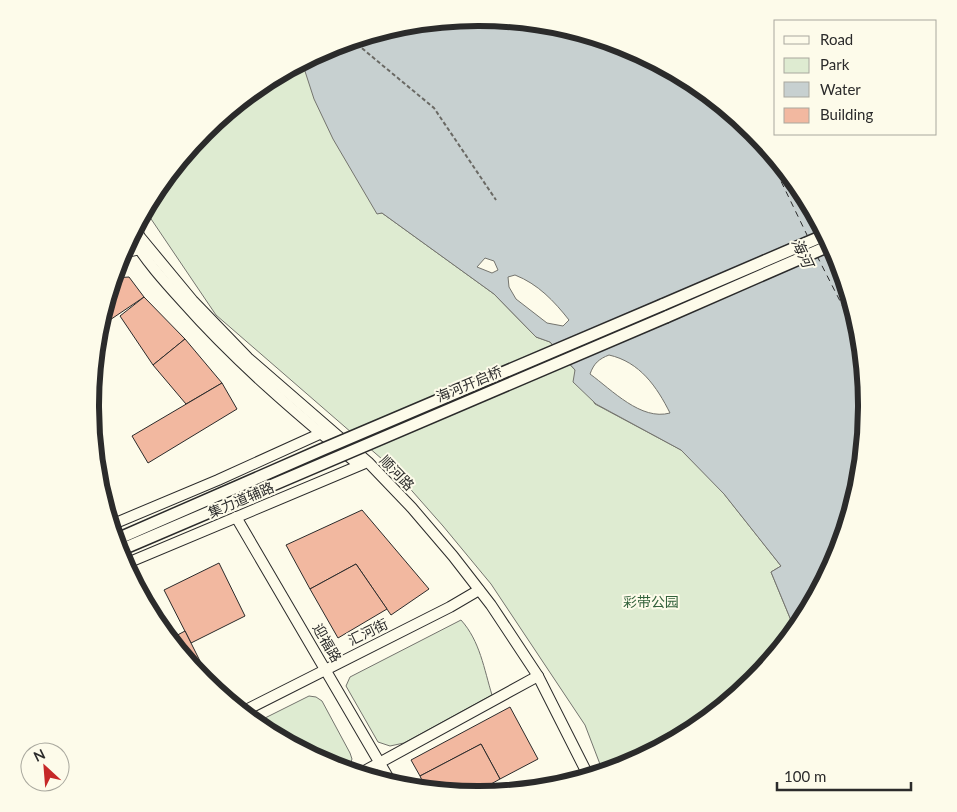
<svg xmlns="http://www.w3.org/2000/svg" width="957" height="812" font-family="Lato,'Noto Sans SC',sans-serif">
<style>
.green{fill:#deebd1;stroke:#74746e}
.water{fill:#c7d0d0;stroke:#74746e;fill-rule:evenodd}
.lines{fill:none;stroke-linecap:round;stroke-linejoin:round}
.ferry{stroke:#2b2b2b;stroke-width:1;stroke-dasharray:6 5;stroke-linecap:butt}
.building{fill:#f2b8a0;stroke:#2b2b2b}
.tertiary-casing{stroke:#2b2b2b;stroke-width:12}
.secondary-casing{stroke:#2b2b2b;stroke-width:14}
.path{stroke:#6a6964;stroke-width:2;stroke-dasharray:4 2.5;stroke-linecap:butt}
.tertiary{stroke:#fdfbea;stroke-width:10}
.secondary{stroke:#fdfbea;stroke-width:11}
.secondary-bridge-casing{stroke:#2b2b2b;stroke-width:14;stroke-linecap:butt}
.secondary-bridge{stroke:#fdfbea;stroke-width:11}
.labels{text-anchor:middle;stroke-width:4;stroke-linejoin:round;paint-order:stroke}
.street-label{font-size:14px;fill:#2b2b2b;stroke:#fdfbea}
.park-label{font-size:14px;fill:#34623c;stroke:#fdfbea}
.water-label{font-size:15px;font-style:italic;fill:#2b2b2b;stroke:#fdfbea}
.rim{fill:none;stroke:#2b2b2b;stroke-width:6}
</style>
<rect width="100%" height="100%" fill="#fdfbea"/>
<g class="green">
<path d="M330,47L377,213H382L494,294L536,337L550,342L575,370L595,404L681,450L721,490L781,566L771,572L795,630L753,681L694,729L627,765L603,772L585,725L491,584L443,526L390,466L216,315L145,210L156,190L204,131L263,83Z"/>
<path d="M461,620C480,641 484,669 492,695L404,743L390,746L378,742L346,686L350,677Z"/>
<path d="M309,696L316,697L322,701L350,753L352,759L348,770L330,765L262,729L255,723Z"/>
</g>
<path class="water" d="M479,18L555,25L627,47L695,83L753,132L802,190L838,258L860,330L867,406L859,482L837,555L801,622L795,630L771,572L781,566L724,494L681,450L596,404L573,382L575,370L550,342L536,337L494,294L382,213L377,214L333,139L314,99L302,62L330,47L403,25ZM485,258L494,261L498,270L492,273L477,267ZM515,275C538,284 554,301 569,320L563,326L547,323L516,299L509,287L508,277ZM609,355C640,362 657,387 670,413C641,421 612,390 590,374C594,363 599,359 609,355Z"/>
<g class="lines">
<g class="ferry">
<path d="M762,142L808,237"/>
<path d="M817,256L861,342"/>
</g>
</g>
<g class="building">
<path d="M129,277L144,297L98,328L113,278Z"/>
<path d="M144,297L185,339L153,365L120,316Z"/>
<path d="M185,339L222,383L186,404L153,365Z"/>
<path d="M222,383L237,409L148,463L132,436Z"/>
<path d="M91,418L105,465L96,468Z"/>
<path d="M362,510L429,589L391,615L356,564L310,589L286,545Z"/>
<path d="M219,563L245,616L191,643L164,590Z"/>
<path d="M356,564L387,609L338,638L310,589Z"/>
<path d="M185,631L202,665L194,669L170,639Z"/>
<path d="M510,707L538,759L500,779L481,744L420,776L411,760Z"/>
<path d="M481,744L500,779L473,794L426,789L420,776Z"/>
</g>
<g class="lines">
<g class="tertiary-casing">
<g id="tertiary">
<path d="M135,228L140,237L193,301L248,358L368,462L412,508L453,556L491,605L538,676L589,777"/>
<path d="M131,236C145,260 164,281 183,302C236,362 297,414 359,465"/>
<path d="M122,253L145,248"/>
<path d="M236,517L392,784"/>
<path d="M111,525L218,480L326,431"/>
<path d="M125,564L363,464"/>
<path d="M242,712L450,607L479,590"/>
<path d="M359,774L538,676"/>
<path d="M575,781L588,774"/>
</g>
</g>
<g class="secondary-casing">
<g id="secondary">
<path d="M662,305L825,235"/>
<path d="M666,317L831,245"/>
</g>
</g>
<path class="path" d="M352,40L434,108L496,200"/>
<use href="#tertiary" class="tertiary"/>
<use href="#secondary" class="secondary"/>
<g class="secondary-bridge-casing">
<g id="secondary-bridge">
<path d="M115,540L321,450L662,305"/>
<path d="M118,551L666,317"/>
</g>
</g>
<use href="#secondary-bridge" class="secondary-bridge"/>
</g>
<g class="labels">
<g class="street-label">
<text transform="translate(469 384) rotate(-23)" y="5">海河开启桥</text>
<text transform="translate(397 473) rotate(46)" y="5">顺河路</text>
<text transform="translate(241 500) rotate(-23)" y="5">集力道辅路</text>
<text transform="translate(368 632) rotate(-26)" y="5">汇河街</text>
<text transform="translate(327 643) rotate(60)" y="5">迎福路</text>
</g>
<g class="park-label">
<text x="651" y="607">彩带公园</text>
</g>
<g class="water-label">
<text transform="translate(802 253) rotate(65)" y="5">海河</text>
</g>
</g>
<path d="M0 0H957V812H0ZM478 26H479A379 379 0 0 1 858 405V407A379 379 0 0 1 479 786H478A379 379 0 0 1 99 407V405A379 379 0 0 1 478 26Z" fill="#fdfbea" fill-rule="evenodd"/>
<path class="rim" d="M478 26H479A379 379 0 0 1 858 405V407A379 379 0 0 1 479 786H478A379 379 0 0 1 99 407V405A379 379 0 0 1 478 26Z"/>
<rect x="774" y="20" width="162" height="115" fill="#fdfbea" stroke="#a9a89e"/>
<rect x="784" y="36" width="25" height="8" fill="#fdfbea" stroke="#a9a89e"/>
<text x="820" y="45" font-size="15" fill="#2b2b2b">Road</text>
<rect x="784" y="58" width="25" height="15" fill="#deebd1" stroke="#a9a89e"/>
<text x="820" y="70" font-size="15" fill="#2b2b2b">Park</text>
<rect x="784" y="82" width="25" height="15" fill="#c7d0d0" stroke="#a9a89e"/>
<text x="820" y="95" font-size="15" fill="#2b2b2b">Water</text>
<rect x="784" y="108" width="25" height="15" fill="#f2b8a0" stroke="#a9a89e"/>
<text x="820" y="120" font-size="15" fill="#2b2b2b">Building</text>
<g transform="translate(45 767) rotate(334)"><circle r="24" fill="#fdfbea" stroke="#a9a89e"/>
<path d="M0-4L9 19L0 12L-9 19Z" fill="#c62828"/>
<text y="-8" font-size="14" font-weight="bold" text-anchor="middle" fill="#2b2b2b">N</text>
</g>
<path d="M777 782v8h134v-8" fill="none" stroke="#2b2b2b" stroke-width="2.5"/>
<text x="784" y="782" font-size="15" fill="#2b2b2b" stroke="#fdfbea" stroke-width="4" paint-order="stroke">100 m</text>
</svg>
